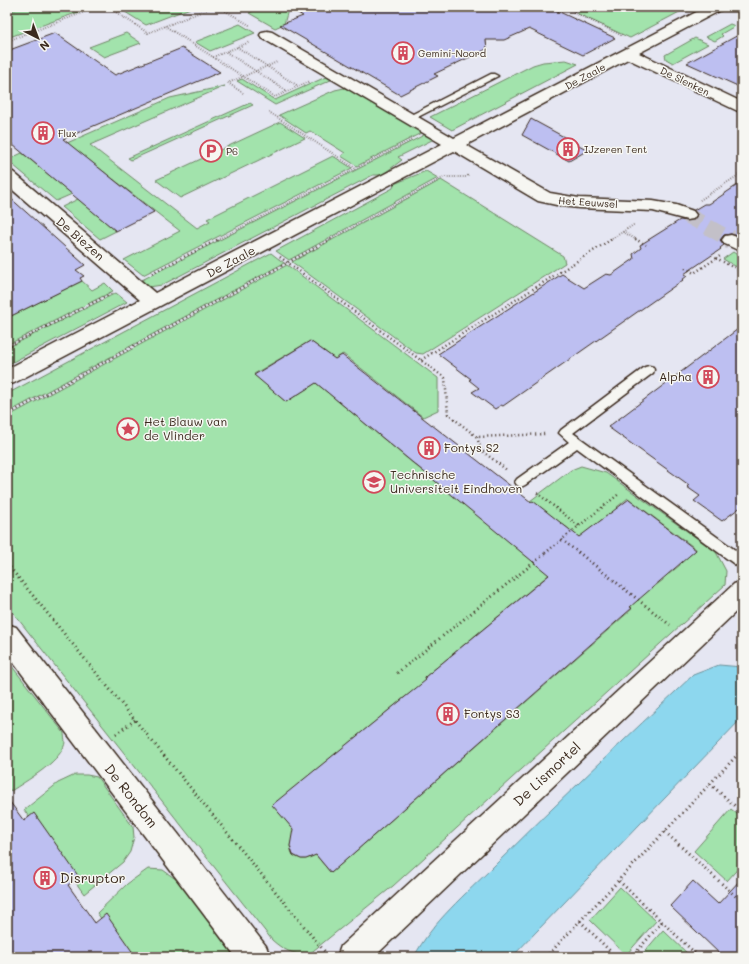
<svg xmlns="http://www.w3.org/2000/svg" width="749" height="964" font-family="Mali,sans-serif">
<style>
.green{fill:#a2e3ac;stroke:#6e8665;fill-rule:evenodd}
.water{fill:#8dd7ee;stroke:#6c929b}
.building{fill:#bdbff1;stroke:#3b2a1e}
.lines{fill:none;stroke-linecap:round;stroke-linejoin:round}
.minor-tunnel-far1{stroke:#c3c0c8;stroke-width:16;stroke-dasharray:16 8;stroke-linecap:butt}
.minor-tunnel{stroke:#c3c0c8;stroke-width:20;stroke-dasharray:20 10;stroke-linecap:butt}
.service-casing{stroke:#3b2a1e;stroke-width:3}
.minor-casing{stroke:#3b2a1e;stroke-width:3}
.path-far2{stroke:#3b2a1e;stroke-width:2;stroke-dasharray:0.5 2;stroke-linecap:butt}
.path-far1{stroke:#3b2a1e;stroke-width:2.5;stroke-dasharray:1 3;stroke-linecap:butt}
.path{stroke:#3b2a1e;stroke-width:3;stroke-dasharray:1 3.5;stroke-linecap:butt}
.service{fill:#f6f6f2;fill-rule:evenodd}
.minor{fill:#f6f6f2;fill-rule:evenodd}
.labels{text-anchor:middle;stroke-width:3;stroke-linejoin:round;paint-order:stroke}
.far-poi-label{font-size:10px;fill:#3b2a1e;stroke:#f6f6f2;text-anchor:start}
.far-street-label{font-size:10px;fill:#3b2a1e;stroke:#f6f6f2}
.street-label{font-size:12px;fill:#3b2a1e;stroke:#f6f6f2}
.poi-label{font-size:12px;fill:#3b2a1e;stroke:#f6f6f2;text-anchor:start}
.near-street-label{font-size:14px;fill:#3b2a1e;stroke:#f6f6f2}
.near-poi-label{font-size:14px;fill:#3b2a1e;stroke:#f6f6f2;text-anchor:start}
</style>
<rect width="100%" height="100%" fill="#e5e6f2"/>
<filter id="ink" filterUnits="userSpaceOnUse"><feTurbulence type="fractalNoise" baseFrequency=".025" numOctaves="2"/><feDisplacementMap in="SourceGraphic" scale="8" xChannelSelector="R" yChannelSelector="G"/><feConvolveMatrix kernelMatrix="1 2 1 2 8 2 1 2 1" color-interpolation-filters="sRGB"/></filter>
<g filter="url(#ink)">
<g class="green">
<path d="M22,7H80L84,10L7,38V12Z"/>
<path d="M117,7H193L146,25Z"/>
<path d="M246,7H286L285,10H288L284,24L275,28L249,13L253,11Z"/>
<path d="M588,7H689L630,38L576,13Z"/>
<path d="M240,24L255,33L210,51L195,42Z"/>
<path d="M730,24L735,26L721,34L723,36L715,41L706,37Z"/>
<path d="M126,33L141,43L104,57L89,47Z"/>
<path d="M695,38L708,44L673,63L666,59L665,55Z"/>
<path d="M566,60L578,64L452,130L430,117L533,65L543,62Z"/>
<path d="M328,76L333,79L275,105L237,81L242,79L275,100Z"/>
<path d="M225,86L90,145L197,228L210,221L207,219L333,156L352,168L143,275L124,260L180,231L67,143L170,98Z"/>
<path d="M344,88L351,90L423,132L357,166L341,156L345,153L310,131L306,133L279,115L335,90Z"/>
<path d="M250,103L253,105L131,160L128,158Z"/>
<path d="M280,122L305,138L180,198L156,180Z"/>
<path d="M426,134L434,139L398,157L402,160L382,175H373L162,285L149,287L138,282Z"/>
<path d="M22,153L72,194L56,201L7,160Z"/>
<path d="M426,171L438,178L289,260L276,251L393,188L394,184Z"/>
<path d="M441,180L563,256L565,263L423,354L416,353L292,262Z"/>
<path d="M78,199L116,231L100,239L62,207Z"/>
<path d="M733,252L742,258V270L723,259Z"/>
<path d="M271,253L284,263L7,413V394Z"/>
<path d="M287,265L438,378V410L423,417L343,354L335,359L310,341L254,374L286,402L316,383L420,469L547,546L569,529L530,501L571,470L581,466L606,473L716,552L726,571L725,585L393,886L308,955C292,954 283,950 272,940L7,605V417ZM628,498L696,549V550L685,559L617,507ZM612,512L680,564V565L669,574L600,521ZM594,526L663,579V580L651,589L583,535ZM569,558L632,609L331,873L315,854C308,860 301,861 293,855C288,846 290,840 297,834L273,805L405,697L427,682L425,677Z"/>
<path d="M82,281L92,290L105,283L113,291L7,345V318Z"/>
<path d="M116,293L127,302L7,365V348Z"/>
<path d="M7,660L64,733C64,737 66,742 64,746C58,763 26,781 11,791L7,786Z"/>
<path d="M75,775H87L97,777L133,827L134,837L130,852L123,862L84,894L24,810L58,783Z"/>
<path d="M731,809L742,818V864L727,881L694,851Z"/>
<path d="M148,869L163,870L177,880L236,957H129L97,913L127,884Z"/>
<path d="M620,887L656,921L626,955L590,920Z"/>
<path d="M663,930L691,957H640Z"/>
</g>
<path class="water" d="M719,665L742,667V718L512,957H414C432,922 466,894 494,866C559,801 626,738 693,675Z"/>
<g class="building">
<path d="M288,7H549L615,38L583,55L529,29L504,40H486L487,49L434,74L438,76L400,95L280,25L303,16Z"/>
<path d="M55,33L115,75L182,48L220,72L63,139L154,212L116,231L7,140V51Z"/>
<path d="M742,33V88L687,63Z"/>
<path d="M531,119L588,150L569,161L522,135Z"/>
<path d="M742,182V233L738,236L731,234L724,235L720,240L724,245L720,248L721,249L684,274L687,276L682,280H683L503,406L501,405L495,409L472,392L479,388L469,380L471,379L438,354L562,274L584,288L606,274L611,275L634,259L633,254L641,248L640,245L680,220L687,221L694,220L698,215L694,210L704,204H709Z"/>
<path d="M7,195L85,265L76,270L84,276L80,278L82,281L7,318Z"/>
<path d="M742,326V506L722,521L694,501L700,496L687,487L689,485L608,427Z"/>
<path d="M310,341L335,359L342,355L531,502L533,501L579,537L629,499L696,550L630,607L632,608L331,873L316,855L306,859H301L293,855L290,846L293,829L272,805L426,680L425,677L549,575L316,383L286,402L254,375Z"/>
<path d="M7,798L24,821L34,813L79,877L68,885L95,923L106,914L136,957H7Z"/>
<path d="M742,878V957H723L670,906L693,881L718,904Z"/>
</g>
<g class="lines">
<path class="minor-tunnel-far1" d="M687,215L731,240"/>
<path class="minor-tunnel" d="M729,239L731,240"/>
<g class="service-casing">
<g id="service">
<path d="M491,74H494L498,76L412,120H406L405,118Z"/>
<path d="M649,366L653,367L654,370L653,373L573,433L742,555V567L737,566L577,448L525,485L521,487L517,485L515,482L517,479L569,442L559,433L561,430L645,367Z"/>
</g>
</g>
<g class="minor-casing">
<g id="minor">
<path d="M706,7H723L721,10L639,53L742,102V113L628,59L466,145L550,193L579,198L653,201L676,205L693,211L696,215L693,219L687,220L653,211L579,208L561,206L538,201L454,151L14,383L7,385V369L140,300L7,185V171L13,172L155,293L442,144L262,38L260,35L262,32L267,31L272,32L454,138Z"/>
<path d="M731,235L742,239V252L725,244L722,240L725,236Z"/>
<path d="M742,581V606L374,957H337L341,946L734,584Z"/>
<path d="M7,624L16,627L266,946L270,957H236L7,654Z"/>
</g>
</g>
<g class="path-far2">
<path d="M108,7L148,33L213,7"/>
<path d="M219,7L251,26"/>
<path d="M584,7L573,12L623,36"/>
<path d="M165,26L275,97L310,81"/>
<path d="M7,41L98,7"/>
<path d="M237,47L298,86"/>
<path d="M226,52L287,91"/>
<path d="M213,57L250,42"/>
<path d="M243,93L228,83L277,62"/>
<path d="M269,112L355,168"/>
<path d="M700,200L742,173"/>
<path d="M623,232L637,240"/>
<path d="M217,240L411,140"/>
<path d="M329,240L444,177H466L469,175"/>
<path d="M610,240L635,224"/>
</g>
<g class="path-far1">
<path d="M635,239L646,245"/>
<path d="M280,257L445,378L448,414L477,437L546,434"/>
<path d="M716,258L742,272"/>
<path d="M685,268L694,273L720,256"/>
<path d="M152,273L219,239"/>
<path d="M7,347L112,293"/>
<path d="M421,360L612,239"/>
<path d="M7,415L331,239"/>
<path d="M477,437L481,450L508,471"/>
<path d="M537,493L579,526"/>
<path d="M562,540L579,553"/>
<path d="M545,553L619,494"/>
</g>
<g class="path">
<path d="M578,552L670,625"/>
<path d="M7,564L325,952"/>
<path d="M397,673L547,552"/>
<path d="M116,734L135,720"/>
<path d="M710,784L742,812"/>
<path d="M665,832L742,902"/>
<path d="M619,881L699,957"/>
<path d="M580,921L616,957"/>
<path d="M546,957L742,750"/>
<path d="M632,957L662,922"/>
</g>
<use href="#service" class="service"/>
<use href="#minor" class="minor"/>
</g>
</g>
<defs>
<g id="building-ring" transform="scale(1.15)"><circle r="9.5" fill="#f6f6f2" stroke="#d1495b" stroke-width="1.5"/><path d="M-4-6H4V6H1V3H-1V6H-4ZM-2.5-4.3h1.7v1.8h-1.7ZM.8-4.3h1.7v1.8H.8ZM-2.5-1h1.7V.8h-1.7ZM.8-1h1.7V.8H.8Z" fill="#d1495b"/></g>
<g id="parking-ring" transform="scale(1.15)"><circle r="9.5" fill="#f6f6f2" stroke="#d1495b" stroke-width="1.5"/><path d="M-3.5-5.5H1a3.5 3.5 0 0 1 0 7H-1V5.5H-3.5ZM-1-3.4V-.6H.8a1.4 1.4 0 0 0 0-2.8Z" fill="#d1495b"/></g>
<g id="sight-ring" transform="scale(1.15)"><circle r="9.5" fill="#f6f6f2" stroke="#d1495b" stroke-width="1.5"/><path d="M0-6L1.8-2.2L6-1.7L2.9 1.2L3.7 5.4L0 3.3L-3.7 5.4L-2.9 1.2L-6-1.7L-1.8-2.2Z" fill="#d1495b"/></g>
<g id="university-ring" transform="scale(1.15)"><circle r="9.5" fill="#f6f6f2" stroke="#d1495b" stroke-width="1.5"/><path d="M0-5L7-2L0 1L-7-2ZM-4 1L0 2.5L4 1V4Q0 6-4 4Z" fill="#d1495b"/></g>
</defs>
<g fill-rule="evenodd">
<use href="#building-ring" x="403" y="53"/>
<use href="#building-ring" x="43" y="133"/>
<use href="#building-ring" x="568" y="149"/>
<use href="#parking-ring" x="211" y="151"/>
<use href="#building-ring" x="708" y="377"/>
<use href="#sight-ring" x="128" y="429"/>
<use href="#building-ring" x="429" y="448"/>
<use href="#university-ring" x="374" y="482"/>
<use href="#building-ring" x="448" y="714"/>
<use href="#building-ring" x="45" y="878"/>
</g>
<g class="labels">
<g class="far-poi-label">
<text x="418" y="57">Gemini-Noord</text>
<text x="58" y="137">Flux</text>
<text x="584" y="153">IJzeren Tent</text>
<text x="226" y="155">P6</text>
</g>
<g class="far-street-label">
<text transform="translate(585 76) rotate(-28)" y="4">De Zaale</text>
<text transform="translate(685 81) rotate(26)" y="4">De Slenken</text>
<text transform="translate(588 202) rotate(4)" y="4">Het Eeuwsel</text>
</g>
<g class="street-label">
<text transform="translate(80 239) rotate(41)" y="4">De Biezen</text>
<text transform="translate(231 262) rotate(-28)" y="4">De Zaale</text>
</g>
<g class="poi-label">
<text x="692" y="381" text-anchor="end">Alpha</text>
<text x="144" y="426">Het Blauw van<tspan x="144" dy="14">de Vlinder</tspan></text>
<text x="444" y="452">Fontys S2</text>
<text x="390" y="479">Technische<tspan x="390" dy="14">Universiteit Eindhoven</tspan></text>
<text x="464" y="718">Fontys S3</text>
</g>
<g class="near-street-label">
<text transform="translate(547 774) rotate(-43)" y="5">De Lismortel</text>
<text transform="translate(131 796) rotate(52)" y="5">De Rondom</text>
</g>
<g class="near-poi-label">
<text x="60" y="883">Disruptor</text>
</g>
</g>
<rect width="749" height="964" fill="none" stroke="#f6f6f2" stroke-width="24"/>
<rect x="12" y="12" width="725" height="940" fill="none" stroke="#3b2a1e" stroke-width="1.5" filter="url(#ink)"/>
<g transform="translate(38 38) rotate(138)" stroke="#f6f6f2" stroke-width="3" paint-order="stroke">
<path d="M0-3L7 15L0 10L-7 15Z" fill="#3b2a1e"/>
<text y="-6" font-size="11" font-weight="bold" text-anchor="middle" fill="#3b2a1e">N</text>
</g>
</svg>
